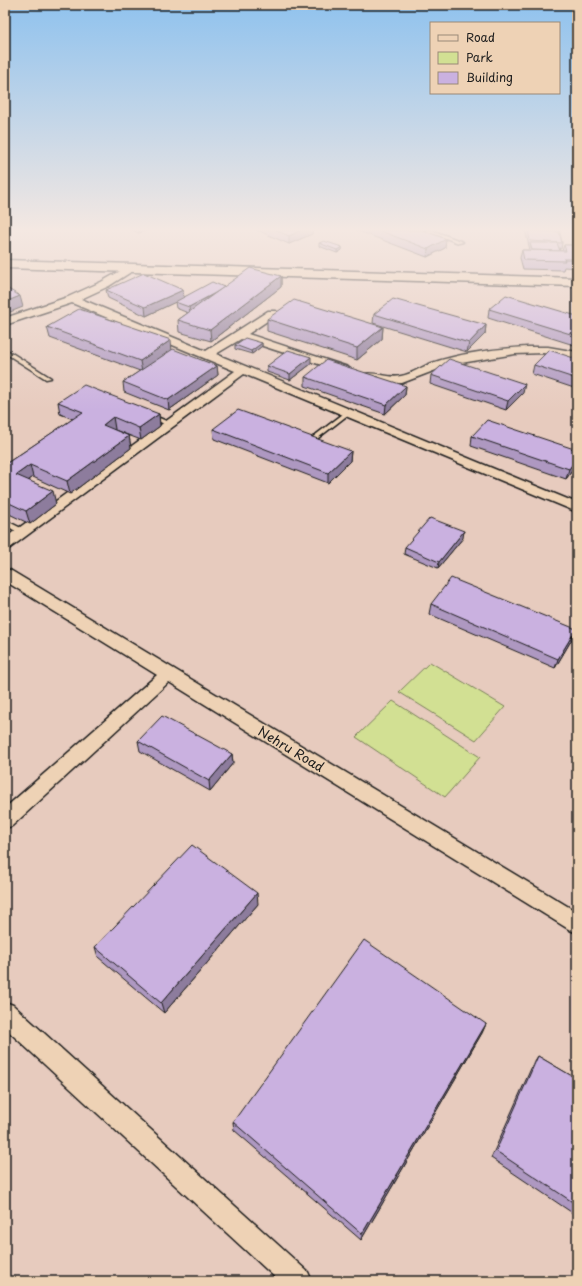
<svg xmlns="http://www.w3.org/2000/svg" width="582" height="1286" font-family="'Playpen Sans',sans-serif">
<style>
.green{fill:#d2e093;stroke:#777e58}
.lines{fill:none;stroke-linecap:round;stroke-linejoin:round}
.service-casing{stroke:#1c1c1c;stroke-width:3}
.minor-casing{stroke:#1c1c1c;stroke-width:3}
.secondary-casing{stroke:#1c1c1c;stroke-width:3}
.service{fill:#eed2b5;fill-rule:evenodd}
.minor{fill:#eed2b5;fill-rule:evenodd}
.secondary{fill:#eed2b5;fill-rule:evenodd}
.wall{fill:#ae98c1;stroke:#1c1c1c}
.shaded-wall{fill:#8d7c9d;stroke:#1c1c1c}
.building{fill:#cab1e0;stroke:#1c1c1c}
.labels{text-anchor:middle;stroke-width:3;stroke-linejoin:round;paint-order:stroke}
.street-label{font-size:13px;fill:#1c1c1c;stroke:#eed2b5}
</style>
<rect width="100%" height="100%" fill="#e7cbbe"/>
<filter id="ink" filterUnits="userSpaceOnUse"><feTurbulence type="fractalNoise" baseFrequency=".025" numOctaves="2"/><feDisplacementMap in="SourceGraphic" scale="8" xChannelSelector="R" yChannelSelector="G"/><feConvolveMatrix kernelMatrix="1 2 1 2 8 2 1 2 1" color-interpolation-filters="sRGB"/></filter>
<g filter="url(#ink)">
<g class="green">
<path d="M430,662L505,707L476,740L399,692Z"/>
<path d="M393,701L480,757L445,797L356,737Z"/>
</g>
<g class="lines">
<g class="service-casing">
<g id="service">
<path d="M424,230H431L463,242L459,243Z"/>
<path d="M5,349L7,350L51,378L46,379L5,353Z"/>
<path d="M347,411L349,412V414L313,442H309V440Z"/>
<path d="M150,414L171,423L172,424L171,425H167L148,417V415Z"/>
<path d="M5,520L25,530L27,532L23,534H21L5,525Z"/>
</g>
</g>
<g class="minor-casing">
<g id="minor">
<path d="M131,265L136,268L134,270L109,286L81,299L206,351L268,311H276L277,313L276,315L248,334L348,367L350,369L348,371H340L241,339L216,354L577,503V512L244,374L10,548L5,550V538L235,371L72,303L5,325V318L68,297L101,282Z"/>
<path d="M527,347H548L577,352V358L543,353L515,354L449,365L402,383H381L364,378L362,376L364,374C375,371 388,379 401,376C412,374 421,367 432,363C462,353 495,349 527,347Z"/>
<path d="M5,569L10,570L577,912V933L570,930L169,682L12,826L5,828V808L157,675L5,581Z"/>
<path d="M5,1002L13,1005L308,1272L312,1281H279L5,1028Z"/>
</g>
</g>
<g class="secondary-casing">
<path id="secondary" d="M5,260L577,278V286L5,268Z"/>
</g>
<use href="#service" class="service"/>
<use href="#minor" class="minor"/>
<use href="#secondary" class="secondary"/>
</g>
<g class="wall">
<path d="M132,230H147L139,233Z"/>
<path d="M257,230H312V234L289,244Z"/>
<path d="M356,230H422L445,248L427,257Z"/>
<path d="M525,230H560V232L562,243L561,249L559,248L560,251H562L564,245H577V268L564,267L563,270L523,269L520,258L522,250H530Z"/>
<path d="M319,243L342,247V250L337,253L319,246Z"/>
<path d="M281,276V287L211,341L179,332L178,320L188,313L176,308L175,302L146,316L108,298L106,290H183V297L224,287Z"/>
<path d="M489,309L577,316V346L488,318Z"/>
<path d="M374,314L486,325L485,334L467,352L373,323Z"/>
<path d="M267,319L383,327L382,339L357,360L267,331Z"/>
<path d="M47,327L172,350L217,366L218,375L169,410L124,392L123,382L140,371L50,338Z"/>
<path d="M262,343V346L252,354L235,349V345Z"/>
<path d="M577,359V389L532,374L534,365Z"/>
<path d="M311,364L290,380L267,372V366Z"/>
<path d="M431,375L523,393L506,410L430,384Z"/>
<path d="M305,377L406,386L405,395L385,414L305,386Z"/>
<path d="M58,402L159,414L160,426L141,440L115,430L129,436L131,448L70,494L33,477L29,480L56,504L30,524L5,512V462L7,463L73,419L60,414Z"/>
<path d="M213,429L351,451L350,461L328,483L214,439Z"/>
<path d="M472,436L577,450V464L566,479L471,446Z"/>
<path d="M463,538L438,568L404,554L405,547Z"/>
<path d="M431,604L576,629L572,639L555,668L429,614Z"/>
<path d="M138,741L232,754L233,763L210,791L140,751Z"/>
<path d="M258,904L164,1013L98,957L95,947Z"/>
<path d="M486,1024L482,1033L361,1240L234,1130L233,1122Z"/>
<path d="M538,1056L577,1079V1216L491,1158L533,1064Z"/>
</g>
<g class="shaded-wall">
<path d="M139,230H147L139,233Z"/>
<path d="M301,230H312V234L289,244V236Z"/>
<path d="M446,239L445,248L427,257L428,249Z"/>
<path d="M342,247V250L337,253V250Z"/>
<path d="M281,276V287L211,341L210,330Z"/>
<path d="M226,288L190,314L189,307Z"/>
<path d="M183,290L184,298L146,316L145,307Z"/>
<path d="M20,296L23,307L5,314V302Z"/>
<path d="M486,325L485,334L467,352L469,343Z"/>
<path d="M383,327L382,339L357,360V348Z"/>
<path d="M171,340L172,352L142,372L140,361Z"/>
<path d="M262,343V346L252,354L251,351Z"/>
<path d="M311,357V364L290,380V374Z"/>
<path d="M217,366L218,375L169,410L168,400Z"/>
<path d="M525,384L523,393L506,410L508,401Z"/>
<path d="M406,386L405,395L385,414L386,405Z"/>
<path d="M159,414L160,426L141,440L139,428Z"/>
<path d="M113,417L115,429L105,437L103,425Z"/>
<path d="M129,436L131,448L70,494L67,481Z"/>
<path d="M351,451L350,461L328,483V473Z"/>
<path d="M577,458V464L566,479L569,469Z"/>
<path d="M30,465L33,477L20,487L16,475Z"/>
<path d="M53,491L56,504L30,524L26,511Z"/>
<path d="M464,531L463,538L438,568L439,562Z"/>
<path d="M576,629L572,639L555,668L558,659Z"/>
<path d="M232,754L233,763L210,791L209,781Z"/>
<path d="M257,893L258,904L164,1013L161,1003Z"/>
<path d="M486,1024L482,1033L361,1240L362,1234Z"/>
</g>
<g class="building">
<path d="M276,230H301L289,236Z"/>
<path d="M378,230H422L446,239L428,249Z"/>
<path d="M528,230L559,232L562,243L530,241Z"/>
<path d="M324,241L342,247L337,250L319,243Z"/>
<path d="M530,243H557L560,251L532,250Z"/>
<path d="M564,245H577V259H564L565,261L524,260L522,250L566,251Z"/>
<path d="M250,268L281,276L210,330L178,320Z"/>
<path d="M144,273L183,290L145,307L106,290Z"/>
<path d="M212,282L224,287L215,293L189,307L175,302Z"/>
<path d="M5,287L20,296L5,302Z"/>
<path d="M506,295L577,316V336L489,309Z"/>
<path d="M393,299L486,325L469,343L374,314Z"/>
<path d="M294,300L383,327L357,348L267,319Z"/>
<path d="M79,309L171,340L140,361L47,327Z"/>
<path d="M245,338L262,343L251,351L235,345Z"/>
<path d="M173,349L217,366L168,400L123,382Z"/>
<path d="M288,350L311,357L290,374L267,366Z"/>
<path d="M549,350L577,359V379L534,365Z"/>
<path d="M449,359L525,384L508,401L431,375Z"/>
<path d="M326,360L406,386L386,405L305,377Z"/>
<path d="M84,385L159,414L139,428L113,417L103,425L129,436L67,481L30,465L16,475L53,491L26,511L5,501V462L7,463L83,412L58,402Z"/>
<path d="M238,410L351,451L328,473L213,429Z"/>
<path d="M487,420L577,450V458L569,469L472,436Z"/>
<path d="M430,518L464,531L439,562L405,547Z"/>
<path d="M451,578L576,629L558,659L431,604Z"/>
<path d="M162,716L232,754L209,781L138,741Z"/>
<path d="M192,845L257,893L161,1003L95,947Z"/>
<path d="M364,940L486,1024L362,1234L233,1122Z"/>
<path d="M538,1056L577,1079V1205L496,1151Z"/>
</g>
</g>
<linearGradient id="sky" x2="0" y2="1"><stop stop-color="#8fc2ee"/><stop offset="0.56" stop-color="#f4e8e2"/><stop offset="1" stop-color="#f4e8e2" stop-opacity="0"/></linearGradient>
<rect width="582" height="410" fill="url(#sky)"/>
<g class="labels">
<g class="street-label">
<text transform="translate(291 749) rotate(31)" y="5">Nehru Road</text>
</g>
</g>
<rect width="582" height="1286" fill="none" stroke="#eed2b5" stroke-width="20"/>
<rect x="10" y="10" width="562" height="1266" fill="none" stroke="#1c1c1c" stroke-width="1.5" filter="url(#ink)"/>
<rect x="430" y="22" width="130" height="72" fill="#eed2b5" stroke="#9a8978"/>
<rect x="438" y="35" width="20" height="6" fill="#eed2b5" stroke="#9a8978"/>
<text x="466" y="42" font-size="12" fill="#1c1c1c">Road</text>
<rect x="438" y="52" width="20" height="12" fill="#d2e093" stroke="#9a8978"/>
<text x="466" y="62" font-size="12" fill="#1c1c1c">Park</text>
<rect x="438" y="72" width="20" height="12" fill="#cab1e0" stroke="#9a8978"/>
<text x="466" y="82" font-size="12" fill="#1c1c1c">Building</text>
</svg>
